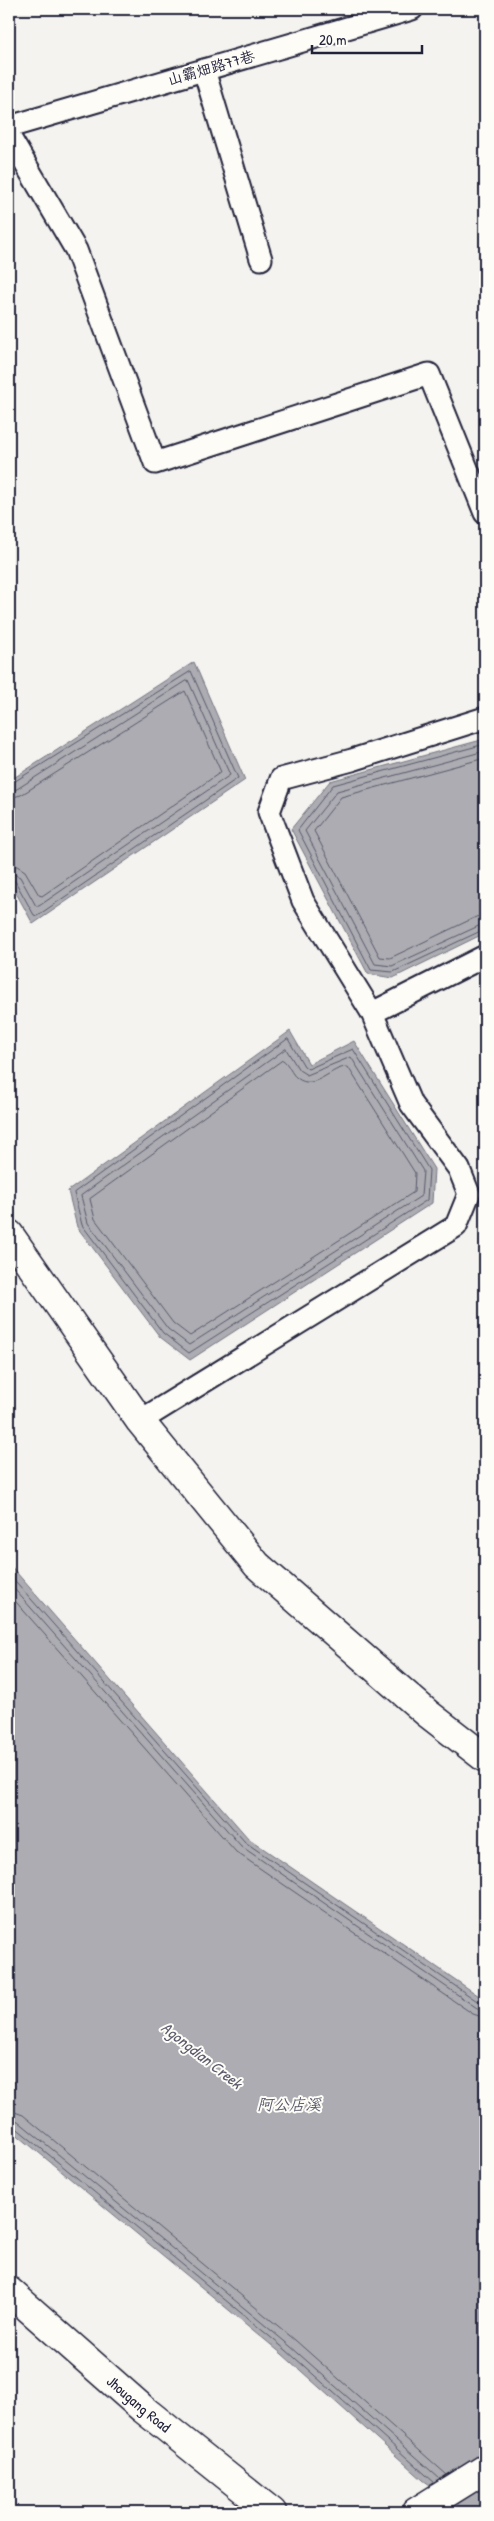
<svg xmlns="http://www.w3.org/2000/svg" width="494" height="2521" font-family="'Patrick Hand','LXGW WenKai TC',sans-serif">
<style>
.water{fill:#acacb2;stroke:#757582}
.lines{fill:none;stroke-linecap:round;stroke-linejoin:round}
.shore{stroke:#59596b;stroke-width:1}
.lane-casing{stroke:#22223b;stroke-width:25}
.street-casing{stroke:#22223b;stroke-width:31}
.primary-casing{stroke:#22223b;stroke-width:31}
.lane{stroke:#fdfcf7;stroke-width:21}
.street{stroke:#fdfcf7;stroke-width:28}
.primary{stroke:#fdfcf7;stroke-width:28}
.labels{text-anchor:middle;stroke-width:4;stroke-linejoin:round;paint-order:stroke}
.street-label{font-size:15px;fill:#22223b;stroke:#fdfcf7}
.water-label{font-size:16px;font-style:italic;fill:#59596b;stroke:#fdfcf7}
</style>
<rect width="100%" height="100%" fill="#f4f3ef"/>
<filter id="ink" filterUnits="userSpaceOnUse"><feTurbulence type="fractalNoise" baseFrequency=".02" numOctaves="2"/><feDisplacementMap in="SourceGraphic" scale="10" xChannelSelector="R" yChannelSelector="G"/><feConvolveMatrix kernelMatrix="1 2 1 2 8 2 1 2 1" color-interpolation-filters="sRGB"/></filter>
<g filter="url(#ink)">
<g class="water">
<path d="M194,662L245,780L33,924L9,880V781Z"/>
<path d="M485,739V933L393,978L368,974L291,829L330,781Z"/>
<path d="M290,1031L309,1064L354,1041L434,1169L432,1203L190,1360L160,1337L77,1227L68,1191Z"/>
<path d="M9,1564L248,1838L485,2000V2512H468L423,2480L282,2354L9,2128Z"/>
</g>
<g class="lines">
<g class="shore">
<path d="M485,744L333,785L298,830L371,970L393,972L485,929"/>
<path d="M485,751L337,791L305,831L375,964L392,966L485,923"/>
<path d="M485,758L341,797L314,831L380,957L390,958L476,917L485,915"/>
<path d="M9,785L191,671L238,778L37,916L34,915L15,881L9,878"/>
<path d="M9,791L17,789L188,680L230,775L39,906H36L20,877L9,872"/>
<path d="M9,798L21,795L185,691L221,772L42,896L39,895L25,871L17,866L9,865"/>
<path d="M288,1039L304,1066L308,1069L353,1049L429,1170L427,1200L189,1353L163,1333L82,1225L74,1193Z"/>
<path d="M286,1049L299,1070L307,1075L351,1057L423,1171L421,1196L189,1345L168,1329L88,1223L81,1196Z"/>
<path d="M283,1060C289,1064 291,1074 297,1078C315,1092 331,1066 348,1067L415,1173L414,1192L190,1336L173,1323L95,1219L90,1199Z"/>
<path d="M9,1574L245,1842L480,2003L485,2004"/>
<path d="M9,1583L241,1846L477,2008L485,2010"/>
<path d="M9,1594L236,1852L473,2014L485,2018"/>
<path d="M9,2110L23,2115L295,2340L447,2475"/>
<path d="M9,2118L18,2121L290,2346L440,2479"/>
<path d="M9,2124L14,2126L286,2350L435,2483"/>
</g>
<g class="lane-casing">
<g id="lane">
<path d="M204,70L261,259"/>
<path d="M9,127L412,9"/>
<path d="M9,136L76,250L155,463L429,374L485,513"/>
<path d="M372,1013L303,901L269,812L281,779L352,760L485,718"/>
<path d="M140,1421L456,1226L469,1194L459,1169L411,1104L372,1013L485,956"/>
</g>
</g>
<g class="street-casing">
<g id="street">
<path d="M9,1234L140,1421L257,1565L427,1713L485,1758"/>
<path id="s1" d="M9,2291L143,2409L272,2512"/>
</g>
</g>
<g class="primary-casing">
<path id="primary" d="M416,2512L485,2469"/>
</g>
<use href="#lane" class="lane"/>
<use href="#street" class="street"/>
<use href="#primary" class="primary"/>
</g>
</g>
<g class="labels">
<g class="street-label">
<text transform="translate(211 68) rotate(-16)" y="5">山霸畑路77巷</text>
<text dy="5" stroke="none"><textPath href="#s1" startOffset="172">Jhougang Road</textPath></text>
</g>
<g class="water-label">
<text transform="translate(202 2055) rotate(38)" y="6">Agongdian Creek</text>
<text x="289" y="2110">阿公店溪</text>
</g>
</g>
<rect width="494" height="2521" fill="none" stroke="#fdfcf7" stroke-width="30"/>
<rect x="15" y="15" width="464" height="2491" fill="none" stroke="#22223b" stroke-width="2" filter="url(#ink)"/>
<path d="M312 45v8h110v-8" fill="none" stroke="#22223b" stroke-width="2.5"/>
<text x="319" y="45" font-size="15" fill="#22223b" stroke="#fdfcf7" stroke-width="4" paint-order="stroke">20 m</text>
</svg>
